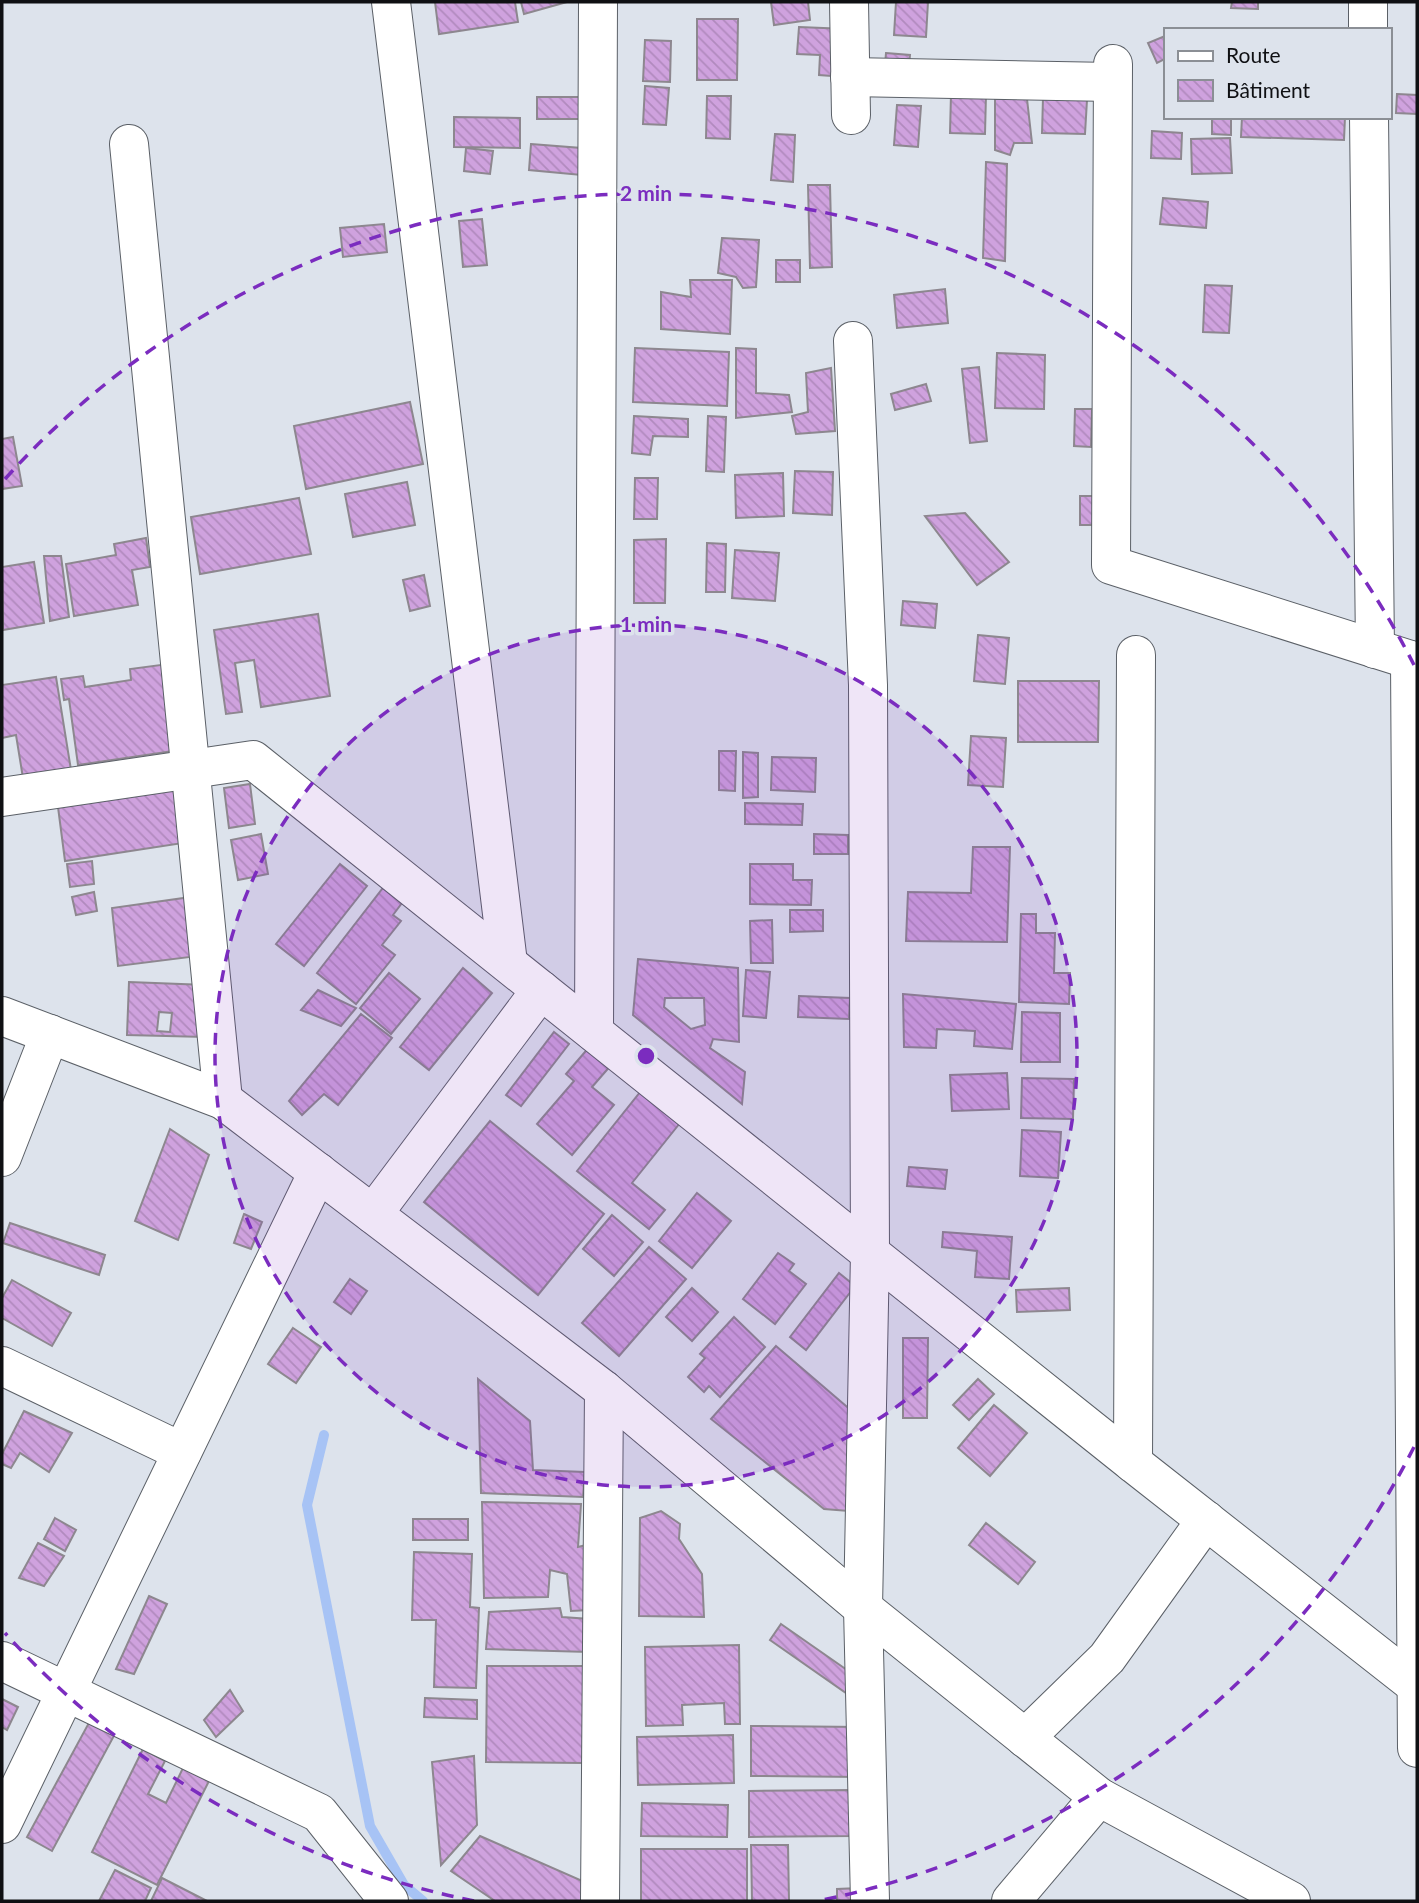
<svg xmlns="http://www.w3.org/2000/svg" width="1419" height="1903" font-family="Lato,sans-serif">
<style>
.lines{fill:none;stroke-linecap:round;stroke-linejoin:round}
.stream{stroke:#a7c3f5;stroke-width:10}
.building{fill:url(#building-back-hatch);stroke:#8d878f;stroke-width:2;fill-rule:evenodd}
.minor-casing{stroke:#5b6067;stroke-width:40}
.minor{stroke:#fff;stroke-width:38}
.ring{fill:none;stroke:#7b2cbf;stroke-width:3.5;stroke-dasharray:12 9}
.centre{fill:#7b2cbf;stroke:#dde3ec;stroke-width:3.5}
.ring-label{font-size:21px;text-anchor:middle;font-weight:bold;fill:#7b2cbf;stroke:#dde3ec;stroke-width:7;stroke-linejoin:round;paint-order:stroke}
</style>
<defs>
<pattern id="building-back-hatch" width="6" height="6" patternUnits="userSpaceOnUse" patternTransform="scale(1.75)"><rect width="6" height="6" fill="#cfa2de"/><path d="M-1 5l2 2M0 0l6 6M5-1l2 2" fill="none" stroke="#b18abe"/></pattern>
</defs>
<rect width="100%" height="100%" fill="#dde3ec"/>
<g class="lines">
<path class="stream" d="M324,1435L307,1505L370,1826L404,1885L423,1901"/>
</g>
<g class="building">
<path d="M435,2H515L518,22L439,34Z"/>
<path d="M521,2H567L524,14Z"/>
<path d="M771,2H808L810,20L774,25Z"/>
<path d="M896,2H928L926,37L894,35Z"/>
<path d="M1232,2H1258V9L1231,8Z"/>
<path d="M697,19H738L737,80H697Z"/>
<path d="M799,27L847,29L845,77L819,75L820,55L797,54Z"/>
<path d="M1165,36V59L1157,63L1148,43Z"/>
<path d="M645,40L671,41L670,82L643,81Z"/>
<path d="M886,53L910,55L908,78L884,76Z"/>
<path d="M645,86L669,88L666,125L643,124Z"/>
<path d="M951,94L986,95L985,134L950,133Z"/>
<path d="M1397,94L1417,95V114L1396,113Z"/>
<path d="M707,96H731L730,139L706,138Z"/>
<rect x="537" y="97" width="48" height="22"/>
<path d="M1043,98L1087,100L1085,134L1042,133Z"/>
<path d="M995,99H1027L1032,143H1014L1010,155L995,150Z"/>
<path d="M897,105L921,106L918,147L894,145Z"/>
<path d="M454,117L520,118V148L454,147Z"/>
<path d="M1212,117H1231V135L1212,134Z"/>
<path d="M1242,117H1345L1344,140L1241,137Z"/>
<path d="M1152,131L1182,133L1181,159L1151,158Z"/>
<path d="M775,134L795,135L793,182L771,180Z"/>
<path d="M1230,138L1232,173L1192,174L1191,139Z"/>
<path d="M531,144L594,149L592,176L529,170Z"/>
<path d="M466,148L493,151L490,174L464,171Z"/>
<path d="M986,162L1007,164L1005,261L983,258Z"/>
<path d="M808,185H830L832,267L810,268Z"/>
<path d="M1163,198L1208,202L1206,228L1160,224Z"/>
<path d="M482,219L487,265L463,267L459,221Z"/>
<path d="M384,224L387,252L343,257L340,228Z"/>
<path d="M722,238L759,240L756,287L743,288L736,277L718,273Z"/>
<rect x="776" y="260" width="24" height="22"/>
<path d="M690,280H732L730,334L661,329V292L691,297Z"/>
<path d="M1205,285L1232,286L1229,333L1203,332Z"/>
<path d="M945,289L948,323L897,328L894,295Z"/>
<path d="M635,348L729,352L727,406L633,402Z"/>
<path d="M736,348L756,349V393L789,395L792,412L736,418Z"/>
<path d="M997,353L1045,355L1044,409L995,408Z"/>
<path d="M979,367L987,441L970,443L962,369Z"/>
<path d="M831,368L835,431L796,434L792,416L808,412L806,373Z"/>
<path d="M926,384L931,401L895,410L891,394Z"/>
<path d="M410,402L423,464L306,489L294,426Z"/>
<path d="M1075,409H1092L1091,447L1074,446Z"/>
<path d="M634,416L688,419V437L653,436L650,455L632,453Z"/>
<path d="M708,416L726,417L724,472L706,471Z"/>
<path d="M13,437L22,486L2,489V439Z"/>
<path d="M795,471L833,472L832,515L793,513Z"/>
<path d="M783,473L784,516L736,518L735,475Z"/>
<path d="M635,478H658L657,519H634Z"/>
<path d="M407,482L415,525L353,537L345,494Z"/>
<rect x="1080" y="496" width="18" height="29"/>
<path d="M299,498L311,554L200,574L191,517Z"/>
<path d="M965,513L1009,562L977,585L925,516Z"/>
<path d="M146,538L150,567L132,570L138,605L74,616L66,564L116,555L114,544Z"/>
<path d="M666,539L665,603H634V540Z"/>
<path d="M707,543L726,544L725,592H706Z"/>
<path d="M735,550L779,553L775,601L732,598Z"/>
<path d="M44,556H61L69,617L50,621Z"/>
<path d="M34,562L44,623L3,630L2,567Z"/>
<path d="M424,575L430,606L410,611L403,580Z"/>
<path d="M903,601L937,604L935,628L901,625Z"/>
<path d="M318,614L330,696L261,707L254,660L235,663L242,712L226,714L214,630Z"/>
<path d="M978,635L1009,638L1005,684L974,681Z"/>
<path d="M168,664L180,750L78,765L69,699L64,700L61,679L83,676L85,687L131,680L130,669Z"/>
<path d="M56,677L71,770L23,778L16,735L2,738V685Z"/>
<path d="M1018,681H1099L1098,742H1018Z"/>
<path d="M971,736L1006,738L1003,787L968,785Z"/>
<path d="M719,751H736L735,791L719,790Z"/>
<path d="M743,752L758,753V797L743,798Z"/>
<path d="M772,757L816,758L815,792L771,790Z"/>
<path d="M250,784L255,824L229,828L224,788Z"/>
<path d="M174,788L183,843L65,861L58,807Z"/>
<path d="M745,803L803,804L802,825L745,824Z"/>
<path d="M261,834L268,874L238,880L231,840Z"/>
<path d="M814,834L848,835V854H814Z"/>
<path d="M973,847H1010L1007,942L906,941L908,892L971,893Z"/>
<path d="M92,861L94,884L70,887L67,864Z"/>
<path d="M340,864L367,886L304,966L276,944Z"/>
<path d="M750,864H793V880H812L811,905L750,904Z"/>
<path d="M386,884L405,899L393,915L401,921L382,945L395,955L356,1004L317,973Z"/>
<path d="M94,892L97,911L76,915L72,897Z"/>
<path d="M191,897L198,956L118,966L112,908Z"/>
<path d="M790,910H823V931L790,932Z"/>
<path d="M1021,914H1036V933H1055L1054,973H1070L1069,1004L1019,1002Z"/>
<path d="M772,920L773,963H751L750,921Z"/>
<path d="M638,959L738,968L739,1042L713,1039L710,1048L745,1072L742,1104L633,1015ZM665,998H704L705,1025L691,1029L664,1007Z"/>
<path d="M463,968L492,993L429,1070L400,1047Z"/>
<path d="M746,970L770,972L766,1018L743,1016Z"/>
<path d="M389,973L420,999L391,1034L360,1008Z"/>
<path d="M129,982L206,985L205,1037L127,1035ZM159,1012L172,1013L170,1032L157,1031Z"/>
<path d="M318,990L356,1008L341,1026L301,1010Z"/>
<path d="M903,994L1016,1004L1012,1049L974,1046L975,1031L937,1029L936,1048L904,1047Z"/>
<path d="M799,996L850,998L849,1019L798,1017Z"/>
<path d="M1022,1012L1060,1013V1062H1021Z"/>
<path d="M361,1014L392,1038L338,1105L324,1094L302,1115L289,1101Z"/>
<path d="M554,1032L569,1044L521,1106L506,1095Z"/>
<path d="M591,1045L612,1064L592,1087L614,1105L572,1155L537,1124L574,1081L566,1074Z"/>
<path d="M1007,1073L1009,1109L952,1111L950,1075Z"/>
<path d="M1022,1078L1074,1079L1073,1119L1021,1118Z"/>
<path d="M641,1091L680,1123L632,1183L665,1210L649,1229L577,1171Z"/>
<path d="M490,1121L604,1214L538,1295L424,1202Z"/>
<path d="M170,1129L209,1155L178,1240L135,1221Z"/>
<path d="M1022,1130L1061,1132L1058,1178L1020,1176Z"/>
<path d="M909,1167L947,1170L945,1189L907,1186Z"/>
<path d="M697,1193L731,1221L692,1268L659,1241Z"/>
<path d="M244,1214L262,1222L251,1249L234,1243Z"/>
<path d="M612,1215L643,1242L614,1276L583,1249Z"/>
<path d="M10,1223L105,1255L99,1275L3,1243Z"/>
<path d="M943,1232L1012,1237L1009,1279L975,1277L977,1251L942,1247Z"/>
<path d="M649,1247L686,1279L619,1356L582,1323Z"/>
<path d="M778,1253L794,1264L789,1271L806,1284L775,1324L743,1299Z"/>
<path d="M839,1273L855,1286L806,1350L790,1337Z"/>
<path d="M350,1279L367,1291L351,1314L334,1302Z"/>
<path d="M12,1280L71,1313L52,1346L2,1318V1298Z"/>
<path d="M692,1288L718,1312L692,1341L666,1317Z"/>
<path d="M1069,1288L1070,1310L1017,1312L1016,1290Z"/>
<path d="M734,1317L765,1347L720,1397L709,1386L704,1392L688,1377L705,1358L700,1354Z"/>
<path d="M293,1328L321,1347L296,1383L268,1364Z"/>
<path d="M903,1338H928L927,1418H903Z"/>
<path d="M776,1346L860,1418L861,1512L824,1509L711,1419Z"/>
<path d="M478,1379L530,1421L533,1470L585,1472L583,1497L481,1493Z"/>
<path d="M978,1379L994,1394L969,1420L953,1405Z"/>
<path d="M994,1405L1027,1433L990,1476L958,1448Z"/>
<path d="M24,1411L72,1433L49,1472L20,1453L11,1468L2,1464V1454Z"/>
<path d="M482,1502L581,1504L578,1547L594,1543L590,1610L571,1611L567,1574L550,1570L548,1597L484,1598Z"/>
<path d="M661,1511L680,1524L679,1539L702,1574L704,1617L639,1616L640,1518Z"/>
<path d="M55,1518L76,1530L65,1551L44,1539Z"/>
<rect x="413" y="1519" width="55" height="21"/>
<path d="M986,1523L1035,1562L1018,1584L969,1545Z"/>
<path d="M38,1543L64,1556L44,1586L19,1578Z"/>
<path d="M414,1552L472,1554L470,1607L479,1608L476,1688L434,1687L436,1620H412Z"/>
<path d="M149,1596L167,1604L134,1674L116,1669Z"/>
<path d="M560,1608L562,1617L590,1619L589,1652L486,1649L489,1612Z"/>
<path d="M781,1624L857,1677L846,1693L770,1640Z"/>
<path d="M739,1645L740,1724H725L724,1703L682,1705L683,1725L646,1726L645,1647Z"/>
<path d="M487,1666H584V1763L486,1762Z"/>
<path d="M230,1690L243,1711L216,1737L204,1720Z"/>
<path d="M425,1698L477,1700V1719L424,1717Z"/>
<path d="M2,1699L18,1707L7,1730L2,1727Z"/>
<path d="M91,1719L116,1732L52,1851L27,1837Z"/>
<path d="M751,1726L861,1727L860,1777L751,1776Z"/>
<path d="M733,1735L734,1783L638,1785L637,1737Z"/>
<path d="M143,1749L165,1761L148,1794L166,1803L183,1768L209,1781L157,1885L92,1852Z"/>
<path d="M474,1756L477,1825L441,1865L432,1762Z"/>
<path d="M852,1790V1836L749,1837V1791Z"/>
<path d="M642,1803L728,1805L727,1837L641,1836Z"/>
<path d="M480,1836L587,1883L582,1901H495L451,1871Z"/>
<path d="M751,1845H788L789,1901H752Z"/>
<rect x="641" y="1849" width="106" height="52"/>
<path d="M115,1870L151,1888L145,1901H99Z"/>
<path d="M162,1878L207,1901H151Z"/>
<path d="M859,1888V1901H837V1889Z"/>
</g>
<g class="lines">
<g class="minor-casing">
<g id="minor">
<path d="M391,2L508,963"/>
<path d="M849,2L851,115"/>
<path d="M1368,2V30"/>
<path d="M1113,64L1111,565L1417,662"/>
<path d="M850,77L1112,82"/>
<path d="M1369,117L1375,649"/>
<path d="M129,144L223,1100"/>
<path d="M853,341L868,685L870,1253L863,1608L870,1901"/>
<path d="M1410,660L1417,1748"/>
<path d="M2,797L253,760L1133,1463L1417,1686"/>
<path d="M2,1016L223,1100L604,1390L863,1608L1099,1797L1291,1901"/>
<path d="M594,1032L598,2"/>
<path d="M2,1157L50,1034"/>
<path d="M373,1214L541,990"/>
<path d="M2,1366L182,1452"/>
<path d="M1133,1463L1136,655"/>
<path d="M2,1661L319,1813L389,1901"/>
<path d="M1025,1738L1107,1658L1206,1520"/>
<path d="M2,1824L318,1172"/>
<path d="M600,1901L604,1390"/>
<path d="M1011,1901L1099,1797"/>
</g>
</g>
<use href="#minor" class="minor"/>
</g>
<circle cx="646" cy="1056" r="431" fill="#7b2cbf" fill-opacity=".12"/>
<g class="ring">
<circle cx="646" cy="1056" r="431"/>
<path d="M1414 1447A862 862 0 0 1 818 1901M474 1901A862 862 0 0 1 5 1633M5 479A862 862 0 0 1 1414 665"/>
</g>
<circle cx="646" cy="1056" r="10" class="centre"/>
<g class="ring-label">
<text x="646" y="201">2 min</text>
<text x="646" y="632">1 min</text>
</g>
<rect width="1419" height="1903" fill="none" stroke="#0f1013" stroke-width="7"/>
<rect x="1164" y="28" width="228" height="91" fill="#dde3ec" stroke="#8b8f95" stroke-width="2"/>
<rect x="1178" y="51" width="35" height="10" fill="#ffffff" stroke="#8b8f95" stroke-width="2"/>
<text x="1226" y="63" font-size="21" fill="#0f1013">Route</text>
<rect x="1178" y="80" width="35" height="21" fill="url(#building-back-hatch)" stroke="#8b8f95" stroke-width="2"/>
<text x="1226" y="98" font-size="21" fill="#0f1013">Bâtiment</text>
</svg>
